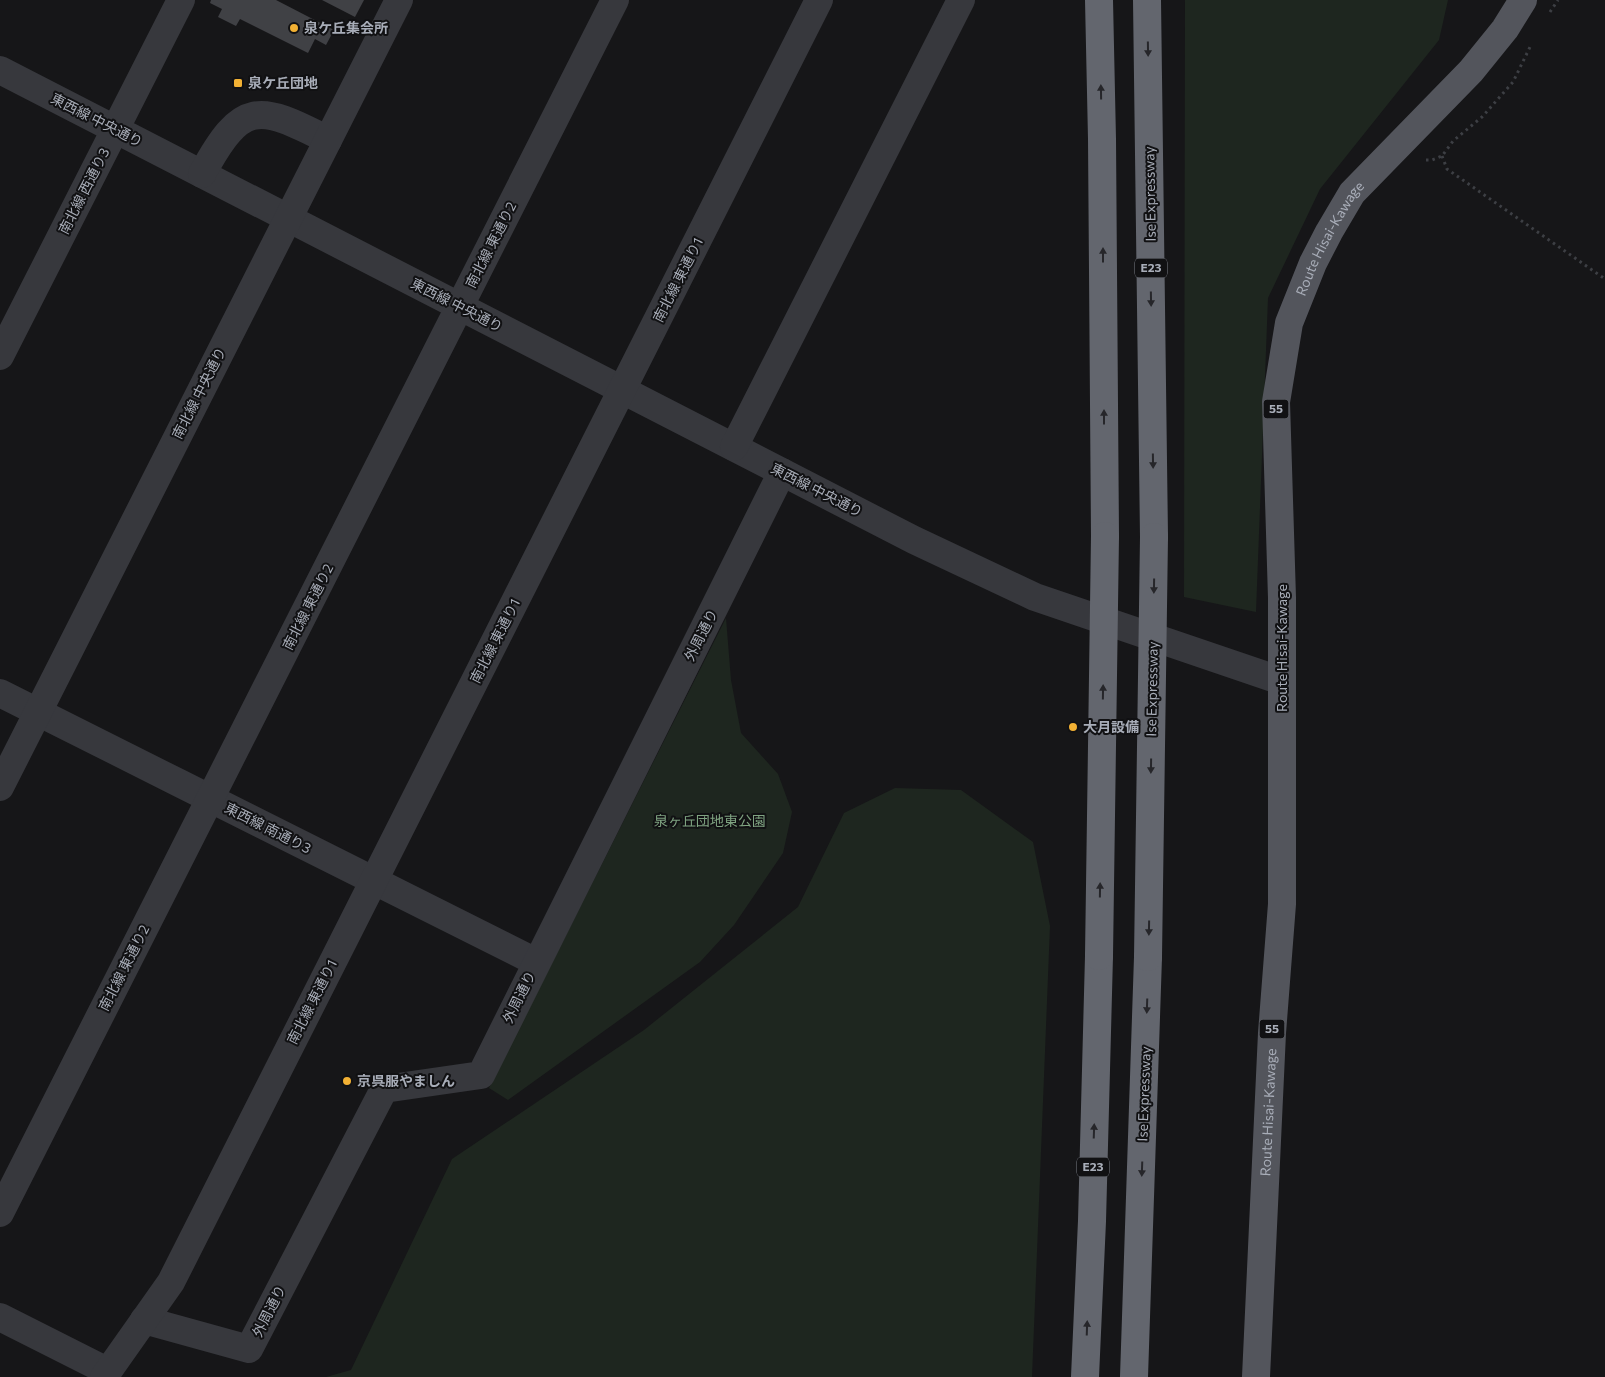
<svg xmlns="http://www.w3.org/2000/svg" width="1605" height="1377" font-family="Commissioner,'Noto Sans JP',sans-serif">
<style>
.green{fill:#1e261f}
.building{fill:#404145}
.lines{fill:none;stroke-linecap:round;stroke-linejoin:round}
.path{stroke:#3d3f44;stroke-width:3;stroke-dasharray:2.5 4;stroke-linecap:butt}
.minor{stroke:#37383d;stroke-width:28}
.major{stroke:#53555c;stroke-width:28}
.highway{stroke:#63666e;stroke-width:28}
.highway-bridge{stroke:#63666e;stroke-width:28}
.oneway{fill:#26262a}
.poi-dot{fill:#f2b134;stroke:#111113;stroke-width:2}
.labels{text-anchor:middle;stroke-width:4;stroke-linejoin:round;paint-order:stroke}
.shield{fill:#111113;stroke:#7b7e86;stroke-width:1}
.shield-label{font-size:12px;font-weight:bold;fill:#a8adb8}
.poi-label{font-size:14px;font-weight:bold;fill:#a8adb8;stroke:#111113;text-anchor:start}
.street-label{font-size:14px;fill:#a8adb8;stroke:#111113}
.park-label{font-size:14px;fill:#7fa381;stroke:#111113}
</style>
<rect width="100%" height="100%" fill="#161618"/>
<g class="green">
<path d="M1185,0H1448L1439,40L1320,189L1268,298L1256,612L1184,597Z"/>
<path d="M726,618L731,680L741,733L778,774L792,812L783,853L734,925L700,962L508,1100L489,1088Z"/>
<path d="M895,788L961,790L1033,842L1050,926L1032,1377H326L351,1370L452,1159L644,1030L798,907L844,813Z"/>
</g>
<g class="building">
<path d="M211,0H276L334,30L326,45L315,39L308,53L240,19L236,26L218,17L222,9L210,3Z"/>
<path d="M322,0H364L355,17Z"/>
</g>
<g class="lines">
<g class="path">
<path d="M1550,12L1558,0"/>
<path d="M1442,156L1447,169L1605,279"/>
<path d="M1426,160H1432L1442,156L1453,141L1482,117L1513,82L1531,45"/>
</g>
<g class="minor">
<path d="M0,70L914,540L1035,597L1282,681"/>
<path d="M202,174C242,100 258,104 328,140"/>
<path d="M0,356L181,0"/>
<path d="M734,447L961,0"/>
<path d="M0,693C179,782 357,874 536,962"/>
<path d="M0,787L399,0"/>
<path d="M0,1213L615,0"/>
<path d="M0,1317L107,1371"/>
<path d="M144,1320L249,1349L384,1089L481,1075L782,472"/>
<path d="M104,1377L171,1282L819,0"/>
</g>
<path class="major" id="s1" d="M1256,1377L1272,1033L1282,904V598L1276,402L1289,323L1313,263L1329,232L1352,193L1471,71L1505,29L1523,0"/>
<g class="highway">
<path d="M1099,0L1102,139L1105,536"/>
<path d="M1147,0L1154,537"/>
<path d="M1085,1377L1092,1221L1099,956"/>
<path d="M1134,1377L1148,957"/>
</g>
<g class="highway-bridge">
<path d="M1099,956L1105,536"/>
<path d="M1148,957L1154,537"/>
</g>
</g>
<defs><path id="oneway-solid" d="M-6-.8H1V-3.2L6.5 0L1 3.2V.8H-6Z" transform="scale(1.25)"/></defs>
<g class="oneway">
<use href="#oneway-solid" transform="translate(1148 49) rotate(89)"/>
<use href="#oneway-solid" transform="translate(1101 92) rotate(-91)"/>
<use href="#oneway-solid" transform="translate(1103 255) rotate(-90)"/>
<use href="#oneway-solid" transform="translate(1151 299) rotate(89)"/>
<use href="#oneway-solid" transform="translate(1104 417) rotate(-90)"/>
<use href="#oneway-solid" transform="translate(1153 461) rotate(89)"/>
<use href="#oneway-solid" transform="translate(1154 586) rotate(91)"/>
<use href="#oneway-solid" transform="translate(1103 692) rotate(-89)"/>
<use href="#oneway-solid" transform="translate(1151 766) rotate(91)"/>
<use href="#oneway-solid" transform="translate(1100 890) rotate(-89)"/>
<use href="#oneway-solid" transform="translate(1149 928) rotate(91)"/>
<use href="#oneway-solid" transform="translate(1147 1006) rotate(92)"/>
<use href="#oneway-solid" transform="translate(1094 1131) rotate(-88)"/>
<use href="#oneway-solid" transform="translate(1142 1169) rotate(92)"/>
<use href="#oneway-solid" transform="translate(1087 1328) rotate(-88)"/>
</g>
<g class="poi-dot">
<circle cx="294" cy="28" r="5"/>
<rect x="233" y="78" width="10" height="10" rx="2.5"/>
<circle cx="1073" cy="727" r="5"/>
<circle cx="347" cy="1081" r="5"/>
</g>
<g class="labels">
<g class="shield">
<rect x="1135" y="258.5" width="32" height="19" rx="4"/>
<rect x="1263.5" y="399.5" width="25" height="19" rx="4"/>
<rect x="1259.5" y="1019.5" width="25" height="19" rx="4"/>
<rect x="1077" y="1157.5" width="32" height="19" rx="4"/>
</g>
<g class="shield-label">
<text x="1151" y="272">E23</text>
<text x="1276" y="413">55</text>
<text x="1272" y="1033">55</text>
<text x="1093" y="1171">E23</text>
</g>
<g class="poi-label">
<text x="304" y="33">泉ケ丘集会所</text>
<text x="248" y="88">泉ケ丘団地</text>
<text x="1083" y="732">大月設備</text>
<text x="357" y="1086">京呉服やましん</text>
</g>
<g class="street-label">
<text transform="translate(97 120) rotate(27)" y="5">東西線 中央通り</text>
<text transform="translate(84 191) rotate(-63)" y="5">南北線 西通り3</text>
<text transform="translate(1150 194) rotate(-91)" y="5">Ise Expressway</text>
<text dy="5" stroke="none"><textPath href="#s1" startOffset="1150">Route Hisai-Kawage</textPath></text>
<text transform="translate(491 245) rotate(-63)" y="5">南北線 東通り2</text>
<text transform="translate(678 280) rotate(-63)" y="5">南北線 東通り1</text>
<text transform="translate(457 305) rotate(27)" y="5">東西線 中央通り</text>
<text transform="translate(199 393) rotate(-63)" y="5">南北線 中央通り</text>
<text transform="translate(817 490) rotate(27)" y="5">東西線 中央通り</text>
<text transform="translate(308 607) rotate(-63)" y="5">南北線 東通り2</text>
<text transform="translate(701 635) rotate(-63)" y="5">外周通り</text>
<text transform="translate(495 641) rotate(-63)" y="5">南北線 東通り1</text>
<text transform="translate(1282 648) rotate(-90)" y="5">Route Hisai-Kawage</text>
<text transform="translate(1152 689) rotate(-89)" y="5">Ise Expressway</text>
<text transform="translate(268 828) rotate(27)" y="5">東西線 南通り3</text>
<text transform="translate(124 968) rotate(-63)" y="5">南北線 東通り2</text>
<text transform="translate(519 997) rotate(-64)" y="5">外周通り</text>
<text transform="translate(312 1002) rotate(-63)" y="5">南北線 東通り1</text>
<text transform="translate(1144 1094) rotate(-88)" y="5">Ise Expressway</text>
<text dy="5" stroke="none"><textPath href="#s1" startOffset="265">Route Hisai-Kawage</textPath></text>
<text transform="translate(269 1311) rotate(-63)" y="5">外周通り</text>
</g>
<g class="park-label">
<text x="710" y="826">泉ヶ丘団地東公園</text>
</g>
</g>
</svg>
